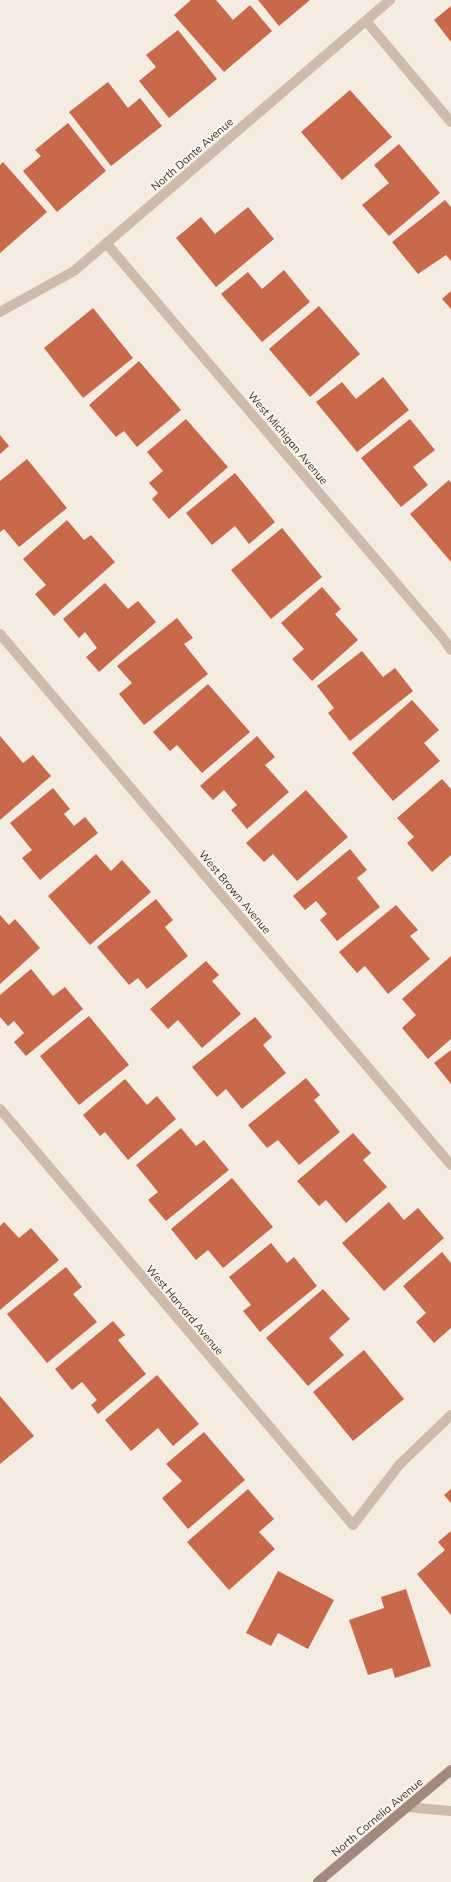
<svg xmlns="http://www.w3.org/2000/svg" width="451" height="1882" font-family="Mulish,sans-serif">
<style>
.building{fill:#c8694b}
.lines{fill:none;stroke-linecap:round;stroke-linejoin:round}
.lane{stroke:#cdbbac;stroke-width:10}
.street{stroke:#cdbbac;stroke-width:10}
.secondary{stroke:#a18a7d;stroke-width:10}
.labels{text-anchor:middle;stroke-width:4;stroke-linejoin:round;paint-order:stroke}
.street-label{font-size:11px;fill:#3b302b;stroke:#fbf5ee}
</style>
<rect width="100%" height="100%" fill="#f4ebe1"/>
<g class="building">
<path d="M191,0H216L233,20L250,5L272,31L224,72L174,15Z"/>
<path d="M258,0H310L279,26Z"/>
<path d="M451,6V42L434,20Z"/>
<path d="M178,30L217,79L169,118L139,81L156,67L146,55Z"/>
<path d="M108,82L128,108L140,98L162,126L111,166L69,112Z"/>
<path d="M350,90L392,137L342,180L301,132Z"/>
<path d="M68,123L106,171L57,212L23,171L41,156L35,150Z"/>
<path d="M399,144L440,193L389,236L362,205L389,183L374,165Z"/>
<path d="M3,162L47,212L0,253V165Z"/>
<path d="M445,200L451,207V261L446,255L418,274L392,242Z"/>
<path d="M248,207L274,239L216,287L176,238L201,217L215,234Z"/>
<path d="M284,270L310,302L262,342L221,294L248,272L262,289Z"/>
<path d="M451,291V309L442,299Z"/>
<path d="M319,306L360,354L310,397L269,349Z"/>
<path d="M93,308L133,358L83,398L44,348Z"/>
<path d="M139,361L181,410L137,447L124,431L116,437L89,405Z"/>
<path d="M383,377L409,410L357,452L316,402L342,382L356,399Z"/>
<path d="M186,419L228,467L169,519L152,499L158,493L149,483L163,471L147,452Z"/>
<path d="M410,419L435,450L413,467L428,485L401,507L361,458Z"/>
<path d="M0,435L9,446L0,454Z"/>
<path d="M27,459L67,508L19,547L4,529L0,532V481Z"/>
<path d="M235,473L275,522L249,544L235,526L212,545L186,513Z"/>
<path d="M449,480L451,483V562L410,514Z"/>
<path d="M67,520L84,540L91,535L115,562L54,616L35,594L46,585L23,559Z"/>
<path d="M282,528L322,577L271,619L231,570Z"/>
<path d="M105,583L128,609L138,601L156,622L99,672L86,657L97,648L85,632L79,638L63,619Z"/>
<path d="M322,587L341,609L335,614L358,640L312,681L292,659L304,649L281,623Z"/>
<path d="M177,618L193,638L184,644L208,674L144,725L119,694L132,683L117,666Z"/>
<path d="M362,651L383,677L395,668L413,691L350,741L328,713L334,708L317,686Z"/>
<path d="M208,684L250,732L202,773L177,745L170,751L153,732Z"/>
<path d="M412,700L439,730L424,743L440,761L393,801L352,753Z"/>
<path d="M0,736L23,763L33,755L51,776L0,820Z"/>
<path d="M257,736L275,757L265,765L289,792L247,829L231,810L237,805L224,790L213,800L200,786Z"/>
<path d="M442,779L451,789V855L432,872L407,843L414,837L397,818Z"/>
<path d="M53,788L70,809L64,814L74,826L85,817L98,833L40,880L22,858L32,850L10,823Z"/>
<path d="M306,790L348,837L297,881L273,854L264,862L246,843Z"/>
<path d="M350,849L367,870L357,878L380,907L337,941L320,920L327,914L316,901L305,910L293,896Z"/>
<path d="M96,854L111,871L122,860L151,892L90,945L48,896Z"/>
<path d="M156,899L173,920L165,927L188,956L147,989L138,978L129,985L97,947Z"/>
<path d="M396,905L418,930L410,936L430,959L388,994L365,966L357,973L339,952Z"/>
<path d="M0,915L9,925L15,919L40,948L0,984Z"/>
<path d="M451,956V1039L428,1059L402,1028L416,1015L402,999Z"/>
<path d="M206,961L219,975L212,981L241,1014L202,1048L178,1020L168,1029L150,1009Z"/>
<path d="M31,969L53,996L65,987L83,1009L26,1056L14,1042L24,1033L14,1021L8,1026L0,1017V995Z"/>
<path d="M89,1016L129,1065L79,1105L40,1056Z"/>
<path d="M255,1017L272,1037L263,1045L286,1073L242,1109L226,1089L217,1097L192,1067Z"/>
<path d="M451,1050V1084L434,1063Z"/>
<path d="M306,1078L320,1095L314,1100L340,1132L299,1165L278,1140L267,1148L248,1125Z"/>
<path d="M125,1079L147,1105L157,1096L176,1119L128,1160L105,1132L100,1136L83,1115Z"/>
<path d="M181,1128L196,1146L204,1140L229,1170L166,1221L148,1200L158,1192L136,1165Z"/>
<path d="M353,1133L371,1153L363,1160L387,1187L346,1223L326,1200L319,1206L297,1181Z"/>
<path d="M232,1178L273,1227L223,1268L208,1250L196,1260L171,1229Z"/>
<path d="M389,1202L404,1220L418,1208L444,1238L384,1291L342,1243Z"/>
<path d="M4,1222L19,1238L31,1228L59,1260L0,1310V1226Z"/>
<path d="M271,1243L287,1263L294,1257L317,1286L260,1332L243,1311L251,1305L229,1277Z"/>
<path d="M442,1252L451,1263V1328L434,1343L416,1322L426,1313L403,1286Z"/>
<path d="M66,1267L82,1287L73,1294L97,1322L47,1363L7,1314Z"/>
<path d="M323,1289L350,1319L329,1338L344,1355L308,1386L266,1338Z"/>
<path d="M113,1321L125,1335L118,1340L146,1374L98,1414L91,1405L97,1400L82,1382L72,1390L55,1369Z"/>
<path d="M364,1350L404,1399L353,1441L313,1392Z"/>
<path d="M157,1375L199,1424L173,1446L158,1428L131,1451L105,1420Z"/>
<path d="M0,1396L34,1436L0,1464Z"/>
<path d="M204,1432L245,1480L188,1529L162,1498L182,1481L166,1464Z"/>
<path d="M248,1489L274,1519L259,1532L275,1549L229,1590L187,1542Z"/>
<path d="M451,1489V1503L444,1495Z"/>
<path d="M451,1531V1615L417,1574L445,1550L438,1542Z"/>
<path d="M278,1571L334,1600L308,1649L278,1633L271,1646L246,1633Z"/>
<path d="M406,1589L431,1666L395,1678L392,1668L368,1675L349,1620L384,1608L381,1597Z"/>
</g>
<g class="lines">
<path class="lane" d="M407,1807L451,1811"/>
<g class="street">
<path d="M366,21L451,122"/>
<path d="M106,243L442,637L451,650"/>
<path d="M0,312L74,271L390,0"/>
<path d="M0,634L451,1165"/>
<path d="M0,1109L353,1525L400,1464L451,1415"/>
</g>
<path class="secondary" d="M318,1882L451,1770"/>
</g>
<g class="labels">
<g class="street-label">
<text transform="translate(192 154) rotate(-41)" y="4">North Dante Avenue</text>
<text transform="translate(288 438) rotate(50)" y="4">West Michigan Avenue</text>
<text transform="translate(235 892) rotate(50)" y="4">West Brown Avenue</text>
<text transform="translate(185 1310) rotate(50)" y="4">West Harvard Avenue</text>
<text transform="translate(377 1817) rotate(-40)" y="4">North Cornelia Avenue</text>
</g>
</g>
</svg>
